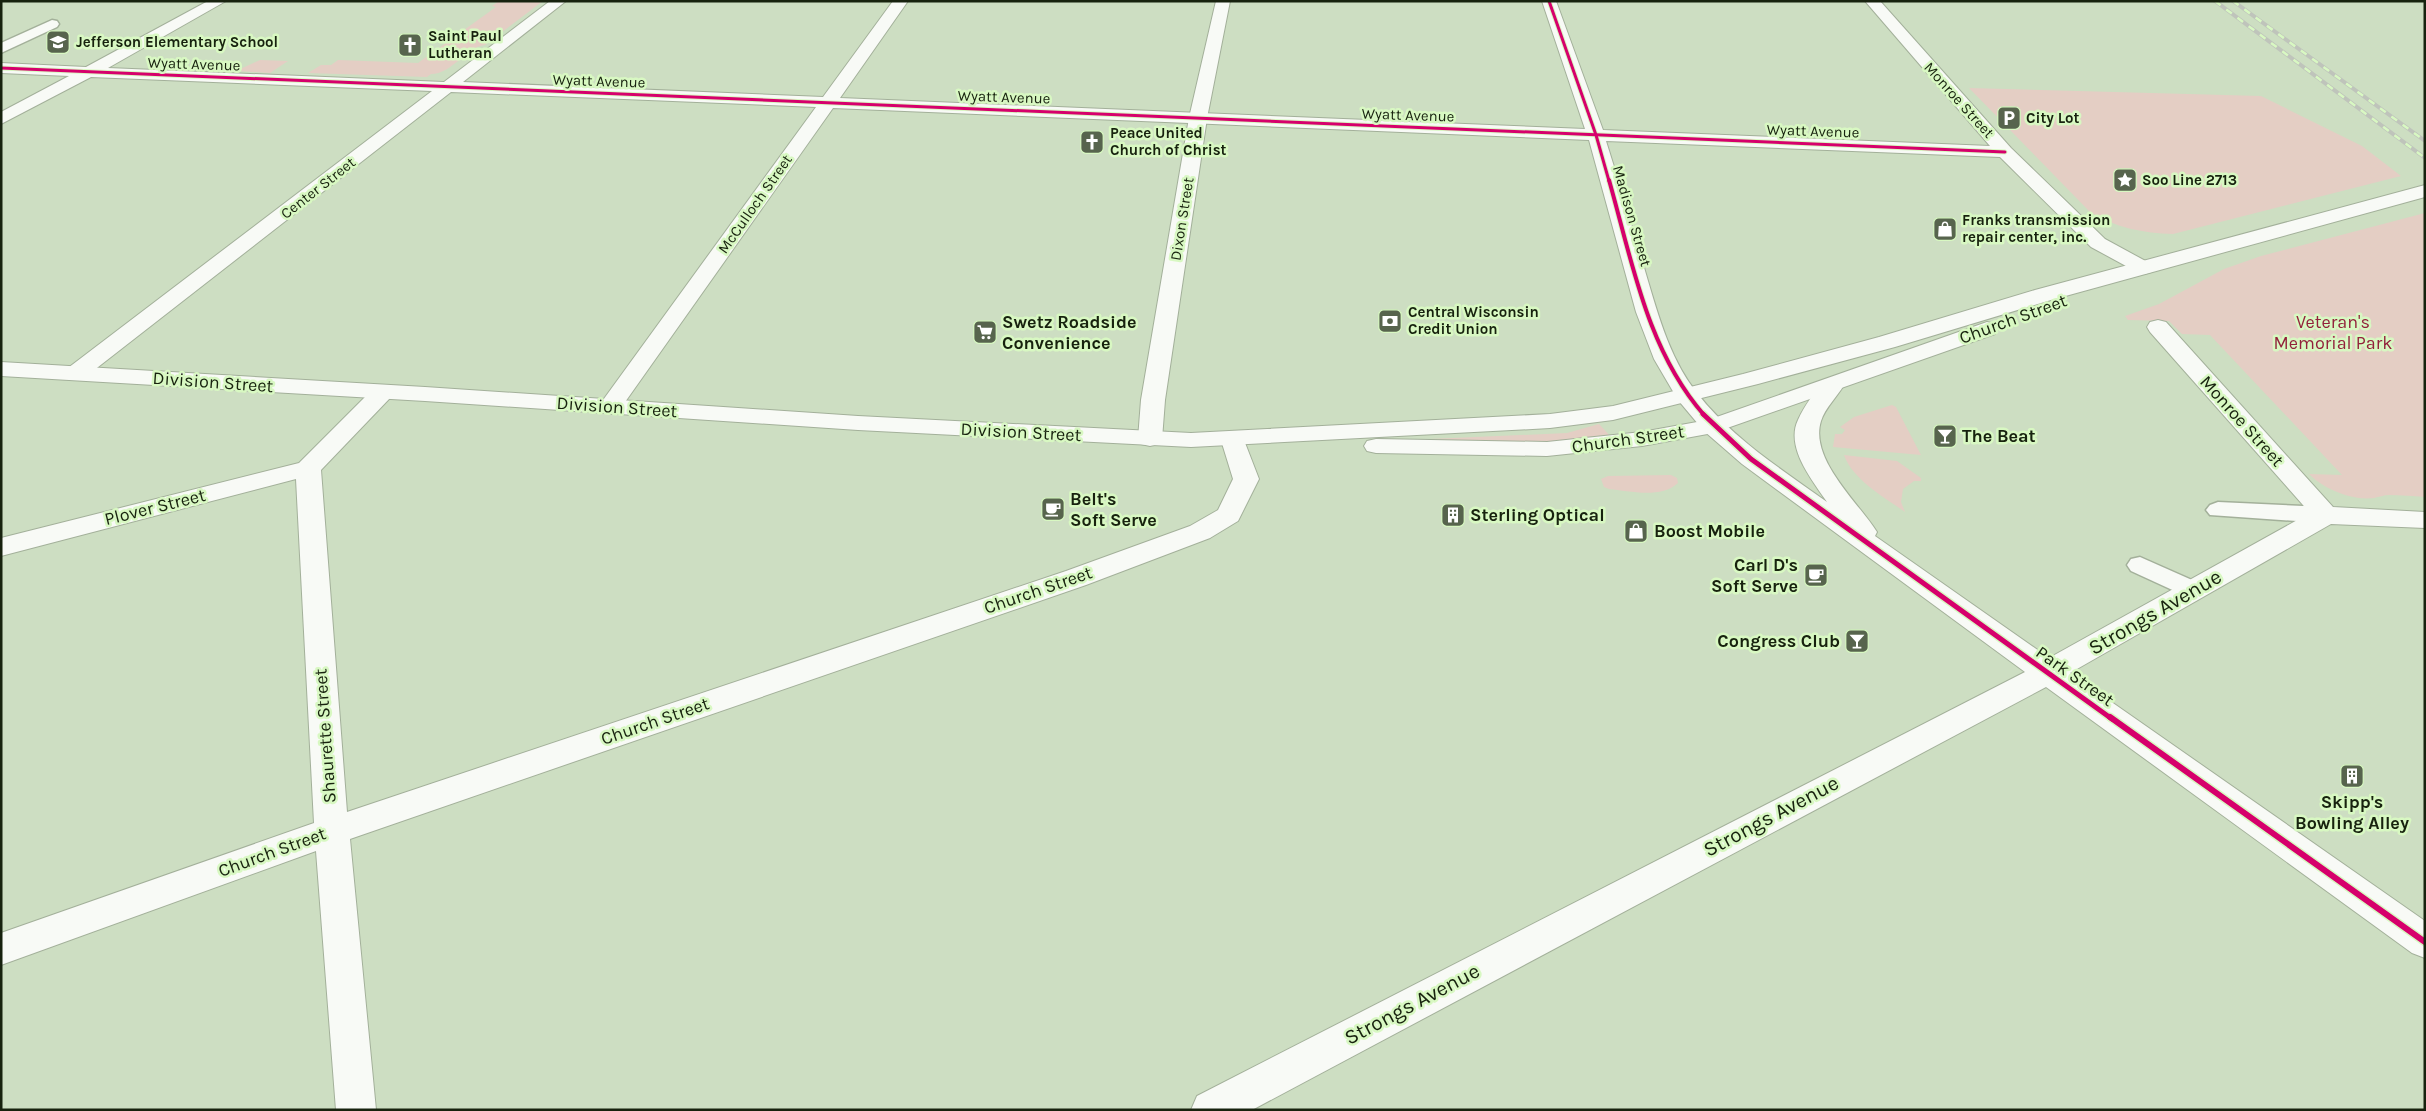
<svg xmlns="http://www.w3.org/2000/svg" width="2426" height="1111" font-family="Karla,sans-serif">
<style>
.green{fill:#e4cec4}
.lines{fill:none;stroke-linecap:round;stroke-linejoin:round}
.service-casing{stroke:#a3b09a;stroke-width:3}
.minor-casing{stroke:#a3b09a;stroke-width:2}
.tertiary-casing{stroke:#a3b09a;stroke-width:2}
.secondary-casing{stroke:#a3b09a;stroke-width:2}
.service{fill:#f8faf6;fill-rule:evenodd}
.minor{fill:#f8faf6;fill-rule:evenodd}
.tertiary{fill:#f8faf6;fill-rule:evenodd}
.secondary{fill:#f8faf6;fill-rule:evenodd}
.rail-casing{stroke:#bfc4bb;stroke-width:4}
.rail{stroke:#d8f8c2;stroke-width:2.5;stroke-dasharray:7;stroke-linecap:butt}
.cycleway-far3-casing{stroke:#d8f8c2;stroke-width:5}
.cycleway-far2-casing{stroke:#d8f8c2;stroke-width:6}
.cycleway-far1-casing{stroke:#d8f8c2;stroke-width:8}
.cycleway-casing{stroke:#d8f8c2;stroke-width:9}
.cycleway-far3{stroke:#d6006c;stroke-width:3}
.cycleway-far2{stroke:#d6006c;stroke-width:4}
.cycleway-far1{stroke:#d6006c;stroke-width:5}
.cycleway{stroke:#d6006c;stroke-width:6}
.labels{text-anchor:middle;stroke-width:5;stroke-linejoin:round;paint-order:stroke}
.far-poi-label{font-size:15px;font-weight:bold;fill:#17220e;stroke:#d8f8c2;text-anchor:start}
.far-street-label{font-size:15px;fill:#17220e;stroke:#d8f8c2}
.street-label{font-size:18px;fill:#17220e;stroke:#d8f8c2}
.poi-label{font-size:18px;font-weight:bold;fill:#17220e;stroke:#d8f8c2;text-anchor:start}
.park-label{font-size:18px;fill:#92213b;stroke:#d8f8c2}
.near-street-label{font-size:21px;fill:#17220e;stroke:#d8f8c2}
</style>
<rect width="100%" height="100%" fill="#cddec2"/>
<g class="green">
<path d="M499,1H543L485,45C465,48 452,74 431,74L427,77L308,73L321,65H331L338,60L418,63L496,7L492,6Z"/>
<path d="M260,60L288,61L270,73L236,71Z"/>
<path d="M1969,88L2261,96L2362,146L2401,176L2173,234C2143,233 2116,228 2090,212Z"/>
<path d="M2425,213V497C2413,496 2401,495 2389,495C2384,495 2379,497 2374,498C2352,501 2324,489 2309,474L2342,475L2210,335L2182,334L2169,321L2128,320L2125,316L2159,304L2224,269L2261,256Z"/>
<path d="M1892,405L1896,407L1921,455L1833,447L1835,434H1842L1845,430L1840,427L1854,417Z"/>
<path d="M1599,424L1614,440L1431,446L1430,439L1567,433Z"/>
<path d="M1844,455L1897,461L1921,478V481H1914L1903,489L1901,502L1905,512C1885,498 1852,479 1844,455Z"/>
<path d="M1671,475L1677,478L1678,483C1661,499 1629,491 1609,489L1604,487L1601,479L1608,476Z"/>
</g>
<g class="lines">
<g class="service-casing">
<g id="service">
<path d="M52,20L57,21L59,24L57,27L1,53V43Z"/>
<path d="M2218,502L2326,507L2335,510L2338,515L2335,520L2326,523L2210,515L2206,510L2210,505Z"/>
<path d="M2140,557L2201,584L2205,590L2201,596L2192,599L2131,571L2127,565L2131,559Z"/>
</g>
</g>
<g class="minor-casing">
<g id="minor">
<path d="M208,1H226L108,68L444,82L550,1H566L463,82L823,97L893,1H908L840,98L1585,129L1542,1H1556L1603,130L1990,146L1865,1H1880L2011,148L2070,205L2105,239L2151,264L2154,268L2151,272L2144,274L2137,272L2091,247L2000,157L1606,141C1619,182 1631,223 1643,264C1656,307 1668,357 1697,393C1732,438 1781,469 1827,502C1812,480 1785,447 1798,420C1804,406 1815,392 1824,380L1832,378L1840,380L1844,385C1837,397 1825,408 1821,421C1809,459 1859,503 1877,532L1875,536L2049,658L2310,513L2150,332L2147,327L2150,322L2158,320L2166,322L2333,507L2425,512V528L2331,524L2070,673L2425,921V958L2412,953L2046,687L1252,1110H1191L1197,1096L2025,672L1742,464L1704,431L1678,400L1654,359L1636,312L1589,140L833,108L618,412L610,414L602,412L598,407L816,107L451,92L84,378L76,380L68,378L64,373L68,368L432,91L91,77L1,124V112L69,76L1,73V63L86,67Z"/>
<path d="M383,385L391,387L395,392L391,397L321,470L347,812L1066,571L1190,526L1218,510L1233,479L1221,440L1224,435L1233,433L1242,435L1259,479L1238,521L1210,538L1086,585L350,839L376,1110H336L316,851L1,965V933L314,823L296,479L1,556V538L299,463L375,387Z"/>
</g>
</g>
<g class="tertiary-casing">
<path id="tertiary" d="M1216,1H1230L1207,118L1165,400L1162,439L1159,444L1150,446L1141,444L1138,439L1141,400L1189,118Z"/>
</g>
<g class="secondary-casing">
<g id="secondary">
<path d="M2425,185V197L2051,300L1895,347L1758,384L1613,420L1550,428L1191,447L858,430L425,401L1,376V362L425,387L858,416L1191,433L1550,414L1613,406L1743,374L1879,337L2035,290Z"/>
<path d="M1987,322L1995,324L1998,329L1995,334L1713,433L1642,446L1547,456L1376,453L1367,451L1364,446L1367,441L1376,439L1547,442L1642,432L1708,420Z"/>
</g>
</g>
<use href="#service" class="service"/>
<use href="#minor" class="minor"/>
<use href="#tertiary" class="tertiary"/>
<use href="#secondary" class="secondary"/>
<g class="rail-casing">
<g id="rail">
<path d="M2215,1L2425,158"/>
<path d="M2233,1L2425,141"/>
</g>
</g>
<use href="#rail" class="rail"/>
<g class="cycleway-far3-casing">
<g id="cycleway-far3">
<path d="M1549,1L1596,135L1609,181"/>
<path d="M1,68L2005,152"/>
</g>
</g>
<g class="cycleway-far2-casing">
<path id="cycleway-far2" d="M1609,180C1632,261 1647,350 1704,415"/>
</g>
<g class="cycleway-far1-casing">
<path id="cycleway-far1" d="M1703,414L1751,459L2112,719"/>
</g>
<g class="cycleway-casing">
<path id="cycleway" d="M2110,717L2425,942"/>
</g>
<use href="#cycleway-far3" class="cycleway-far3"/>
<use href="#cycleway-far2" class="cycleway-far2"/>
<use href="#cycleway-far1" class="cycleway-far1"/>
<use href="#cycleway" class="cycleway"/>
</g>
<defs>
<g id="school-square" transform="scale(1.25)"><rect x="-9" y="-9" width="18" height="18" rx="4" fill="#57644d" stroke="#d8f8c2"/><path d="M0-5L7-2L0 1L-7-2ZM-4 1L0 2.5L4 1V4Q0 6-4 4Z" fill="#fff"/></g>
<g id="church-square" transform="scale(1.25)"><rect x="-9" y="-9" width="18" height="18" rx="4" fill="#57644d" stroke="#d8f8c2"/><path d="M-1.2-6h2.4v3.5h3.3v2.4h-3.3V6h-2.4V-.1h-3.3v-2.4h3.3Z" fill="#fff"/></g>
<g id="parking-square" transform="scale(1.25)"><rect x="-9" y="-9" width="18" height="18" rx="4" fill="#57644d" stroke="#d8f8c2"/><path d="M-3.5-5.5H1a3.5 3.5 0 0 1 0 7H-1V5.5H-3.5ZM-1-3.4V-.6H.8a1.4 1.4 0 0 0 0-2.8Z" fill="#fff"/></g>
<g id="sight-square" transform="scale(1.25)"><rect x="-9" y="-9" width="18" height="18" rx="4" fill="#57644d" stroke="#d8f8c2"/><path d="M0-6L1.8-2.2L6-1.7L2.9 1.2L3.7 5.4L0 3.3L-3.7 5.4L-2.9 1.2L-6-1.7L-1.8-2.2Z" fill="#fff"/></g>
<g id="shop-square" transform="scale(1.25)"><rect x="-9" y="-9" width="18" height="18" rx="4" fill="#57644d" stroke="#d8f8c2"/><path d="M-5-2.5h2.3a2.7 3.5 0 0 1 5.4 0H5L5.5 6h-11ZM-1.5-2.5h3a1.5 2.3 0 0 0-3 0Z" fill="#fff"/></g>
<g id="bank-square" transform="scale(1.25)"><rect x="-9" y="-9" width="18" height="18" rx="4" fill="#57644d" stroke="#d8f8c2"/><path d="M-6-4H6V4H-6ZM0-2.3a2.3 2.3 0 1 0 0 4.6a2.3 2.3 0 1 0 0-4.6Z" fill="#fff"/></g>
<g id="supermarket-square" transform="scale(1.25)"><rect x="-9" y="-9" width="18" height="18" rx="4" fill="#57644d" stroke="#d8f8c2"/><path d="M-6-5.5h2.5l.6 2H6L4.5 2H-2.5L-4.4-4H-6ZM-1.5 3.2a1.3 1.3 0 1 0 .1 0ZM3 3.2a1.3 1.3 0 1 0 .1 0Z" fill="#fff"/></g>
<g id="bar-square" transform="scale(1.25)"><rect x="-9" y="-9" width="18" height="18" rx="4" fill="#57644d" stroke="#d8f8c2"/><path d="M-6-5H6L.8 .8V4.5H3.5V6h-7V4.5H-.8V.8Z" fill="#fff"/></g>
<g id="cafe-square" transform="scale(1.25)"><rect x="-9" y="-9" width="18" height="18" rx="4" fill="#57644d" stroke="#d8f8c2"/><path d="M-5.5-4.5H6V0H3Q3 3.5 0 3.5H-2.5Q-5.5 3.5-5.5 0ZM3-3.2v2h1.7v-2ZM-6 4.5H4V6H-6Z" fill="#fff"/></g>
<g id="building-square" transform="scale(1.25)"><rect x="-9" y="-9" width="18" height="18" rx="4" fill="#57644d" stroke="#d8f8c2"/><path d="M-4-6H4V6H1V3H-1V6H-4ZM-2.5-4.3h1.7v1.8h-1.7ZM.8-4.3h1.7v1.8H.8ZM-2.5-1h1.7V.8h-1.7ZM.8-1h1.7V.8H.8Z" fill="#fff"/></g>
</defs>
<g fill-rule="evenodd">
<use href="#school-square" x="58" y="42"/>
<use href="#church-square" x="410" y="45"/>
<use href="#parking-square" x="2009" y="118"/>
<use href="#church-square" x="1092" y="142"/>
<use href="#sight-square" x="2125" y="180"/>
<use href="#shop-square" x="1945" y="229"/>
<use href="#bank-square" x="1390" y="321"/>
<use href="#supermarket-square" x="985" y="332"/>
<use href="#bar-square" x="1945" y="436"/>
<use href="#cafe-square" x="1053" y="509"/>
<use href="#building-square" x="1453" y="515"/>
<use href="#shop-square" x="1636" y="531"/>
<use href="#cafe-square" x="1816" y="575"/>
<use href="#bar-square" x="1857" y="641"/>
<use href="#building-square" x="2352" y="776"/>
</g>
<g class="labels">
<g class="far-poi-label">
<text x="428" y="41">Saint Paul<tspan x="428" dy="17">Lutheran</tspan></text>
<text x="76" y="47">Jefferson Elementary School</text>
<text x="2026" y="123">City Lot</text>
<text x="1110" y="138">Peace United<tspan x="1110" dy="17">Church of Christ</tspan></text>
<text x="2142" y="185">Soo Line 2713</text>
<text x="1962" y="225">Franks transmission<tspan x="1962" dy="17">repair center, inc.</tspan></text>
<text x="1408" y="317">Central Wisconsin<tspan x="1408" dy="17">Credit Union</tspan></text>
</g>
<g class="far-street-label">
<text transform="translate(194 64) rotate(2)" y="5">Wyatt Avenue</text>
<text transform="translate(599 81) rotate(2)" y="5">Wyatt Avenue</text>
<text transform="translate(1004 97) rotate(2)" y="5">Wyatt Avenue</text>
<text transform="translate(1959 100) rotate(48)" y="5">Monroe Street</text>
<text transform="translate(1408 115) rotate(2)" y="5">Wyatt Avenue</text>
<text transform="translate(1813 131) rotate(2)" y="5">Wyatt Avenue</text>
<text transform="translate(318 188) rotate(-38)" y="5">Center Street</text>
<text transform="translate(755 204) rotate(-55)" y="5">McCulloch Street</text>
<text transform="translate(1632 216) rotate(74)" y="5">Madison Street</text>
<text transform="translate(1182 219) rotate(-81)" y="5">Dixon Street</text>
</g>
<g class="street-label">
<text transform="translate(2013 319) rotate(-20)" y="6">Church Street</text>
<text transform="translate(213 382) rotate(4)" y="6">Division Street</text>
<text transform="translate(617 407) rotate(4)" y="6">Division Street</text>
<text transform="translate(2242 421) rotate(48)" y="6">Monroe Street</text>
<text transform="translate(1021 432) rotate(3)" y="6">Division Street</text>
<text transform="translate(1628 439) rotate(-8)" y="6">Church Street</text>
<text transform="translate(155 507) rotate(-14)" y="6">Plover Street</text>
<text transform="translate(1038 590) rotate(-19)" y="6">Church Street</text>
<text transform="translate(2075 676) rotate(35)" y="6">Park Street</text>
<text transform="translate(655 721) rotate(-19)" y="6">Church Street</text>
<text transform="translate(325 736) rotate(-94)" y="6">Shaurette Street</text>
<text transform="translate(272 852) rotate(-20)" y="6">Church Street</text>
</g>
<g class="poi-label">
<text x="1002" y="328">Swetz Roadside<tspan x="1002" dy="21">Convenience</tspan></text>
<text x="1962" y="442">The Beat</text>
<text x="1070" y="505">Belt's<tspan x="1070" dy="21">Soft Serve</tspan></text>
<text x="1470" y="521">Sterling Optical</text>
<text x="1654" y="537">Boost Mobile</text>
<text x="1798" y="571" text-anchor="end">Carl D's<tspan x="1798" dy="21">Soft Serve</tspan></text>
<text x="1840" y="647" text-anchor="end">Congress Club</text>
<text x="2352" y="808" text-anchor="middle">Skipp's<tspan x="2352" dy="21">Bowling Alley</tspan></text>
</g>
<g class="park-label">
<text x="2333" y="328">Veteran's<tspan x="2333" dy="21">Memorial Park</tspan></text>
</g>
<g class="near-street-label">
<text transform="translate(2155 612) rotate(-30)" y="7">Strongs Avenue</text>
<text transform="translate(1771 816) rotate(-28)" y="7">Strongs Avenue</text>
<text transform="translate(1412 1004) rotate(-28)" y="7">Strongs Avenue</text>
</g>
</g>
<rect width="2426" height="1111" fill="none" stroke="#17220e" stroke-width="5"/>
</svg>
